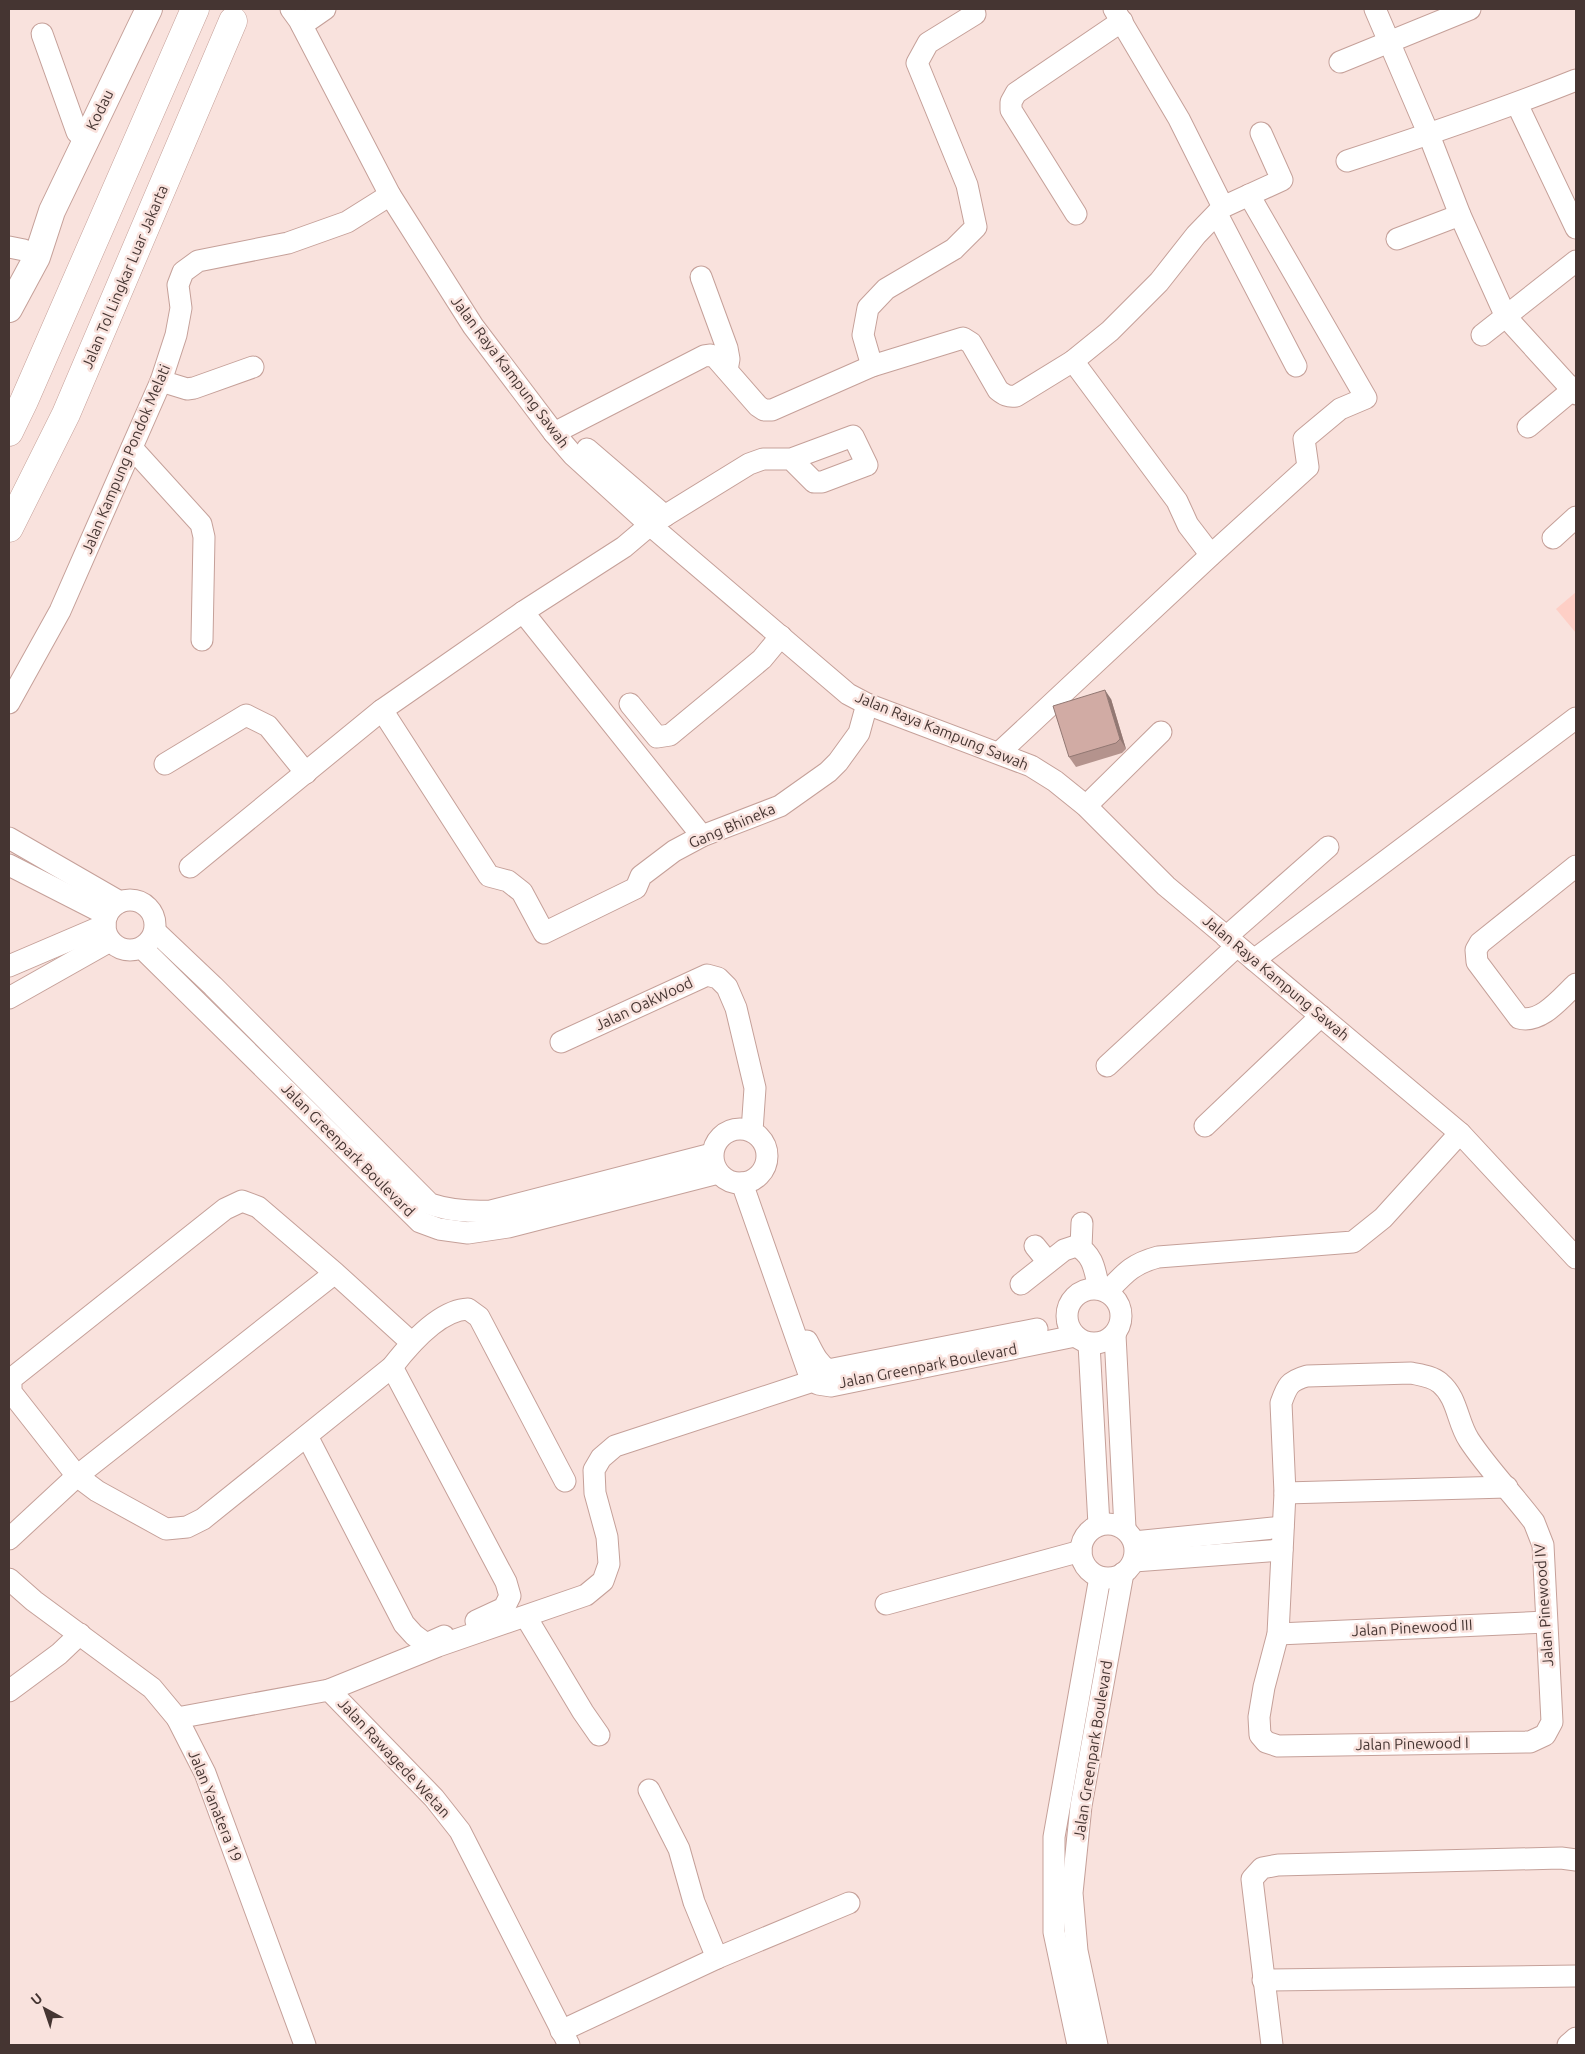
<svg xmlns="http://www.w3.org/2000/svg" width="1585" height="2054" font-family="Ubuntu,sans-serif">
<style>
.built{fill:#fecfc6}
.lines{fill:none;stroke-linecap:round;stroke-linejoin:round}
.minor-casing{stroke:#c5a099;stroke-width:23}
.major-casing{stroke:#c5a099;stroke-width:28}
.highway-casing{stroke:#c5a099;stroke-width:29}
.minor{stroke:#fff;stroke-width:21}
.major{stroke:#fff;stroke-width:26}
.highway{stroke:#fff;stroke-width:28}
.wall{fill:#b4938d}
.shaded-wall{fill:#927873}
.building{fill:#d1aba4;stroke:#927873}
.labels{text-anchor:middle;stroke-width:5;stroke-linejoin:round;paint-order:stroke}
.street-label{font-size:15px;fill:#453532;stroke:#f9e2dd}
</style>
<rect width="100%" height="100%" fill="#f9e2dd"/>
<path class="built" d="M1576,592V633L1556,609Z"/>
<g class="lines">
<g class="minor-casing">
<g id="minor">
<path d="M291,9L299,20L390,195L473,326L554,433L573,455L650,525L848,694L867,704L1031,766L1055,781L1086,806L1166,886L1460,1133L1576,1258"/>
<path d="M1114,9L1179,119L1223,207"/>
<path d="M1375,9L1429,135L1460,215L1506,317L1576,394"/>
<path d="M302,25L325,9"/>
<path d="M42,34L77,132L86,141"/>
<path d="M1340,62L1470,9"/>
<path d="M1517,104L1576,228"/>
<path d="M1347,161C1424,136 1501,110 1576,80"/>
<path d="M1076,214L1011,110V102L1016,93L1122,21"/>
<path d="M1217,214L1296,366"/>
<path d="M1397,239L1460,215"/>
<path d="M9,247L24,250"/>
<path d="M701,277L727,348L729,359L727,370"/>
<path d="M1482,335L1576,261"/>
<path d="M1073,361L1177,501L1188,525L1211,555"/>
<path d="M872,366L863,335L868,308L886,289L954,249L976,227L967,185L917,63L928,43L975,14"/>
<path d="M161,381L187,389L194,388L253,367"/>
<path d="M1528,427L1576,387"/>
<path d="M554,433L704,356L711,355L716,358L758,406L764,410H772L872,366L963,338L971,343L998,390C1004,395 1008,397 1016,396L1073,361L1110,331L1159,282L1196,235L1223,207L1282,180L1261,133"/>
<path d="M132,448L201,524L204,537L202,640"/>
<path d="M587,449L665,516"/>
<path d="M1553,538L1576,517"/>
<path d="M523,612L702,836"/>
<path d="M9,703L60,611L161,381L176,335L181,308L178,285L183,272L198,261L288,243L347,222L390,195"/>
<path d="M630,704L657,737L670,735L762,659L781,636"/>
<path d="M382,710L489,876L508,881L522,892L544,933L636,888L641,876L674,851L702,836L780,806L828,772L838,762L859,733L867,704"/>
<path d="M999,753L1211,555L1308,467L1304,439L1340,409L1366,398L1249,195"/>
<path d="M165,764L246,715L268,726L306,773"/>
<path d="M1086,806L1161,732"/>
<path d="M9,838L120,902"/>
<path d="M9,865L107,915"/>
<path d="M1576,866L1480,943L1476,950L1477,962L1519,1018C1541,1024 1561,998 1576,984"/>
<path d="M190,867L382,710L523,612L624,547L650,525L749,464L763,459H791L853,436L867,465L822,482H814L791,459"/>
<circle cx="130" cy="925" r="25"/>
<path d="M155,931L213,986L430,1204C451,1211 469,1212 491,1211L712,1154"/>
<path d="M1226,937L1328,847"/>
<path d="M142,948L420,1222L439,1229L468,1233L508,1227L718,1173"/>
<path d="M1254,960L1576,718"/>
<path d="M9,966L105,925"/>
<path d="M9,998L110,941"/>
<path d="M561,1042L707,975L718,978L727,987L736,1008L755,1088L752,1131"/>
<path d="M1107,1066L1237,946"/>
<path d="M1205,1126L1321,1016"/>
<circle cx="740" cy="1156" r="27"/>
<path d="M742,1183L809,1374L818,1384L831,1386L1075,1336"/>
<path d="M1035,1246L1048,1262"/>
<path d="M1081,1248L1082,1223"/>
<path d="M335,1273L258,1207L242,1201L225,1209L11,1379V1392L77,1476L335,1273L412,1343"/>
<path d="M1021,1284L1064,1250L1076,1246C1094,1254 1095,1272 1099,1289"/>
<circle cx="1094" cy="1316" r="27"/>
<path d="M1107,1292C1125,1273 1132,1264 1158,1257L1353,1242L1383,1218L1460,1133"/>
<path d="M1115,1335L1125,1528"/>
<path d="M807,1341C813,1352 817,1363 828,1370L1037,1329"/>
<path d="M1089,1344L1099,1525"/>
<path d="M392,1367L506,1582L510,1596L504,1608L476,1621"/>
<path d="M1411,1373C1420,1375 1432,1376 1440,1383C1458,1398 1457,1422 1469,1440C1488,1469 1513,1494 1534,1522L1543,1545L1552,1722L1545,1735L1530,1742L1278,1746L1266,1742L1260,1735L1259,1717L1264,1687L1278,1634L1285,1493L1281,1403C1287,1386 1289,1381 1307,1376Z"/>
<path d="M307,1436L404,1624L414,1635L426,1644L444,1636"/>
<path d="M1285,1493L1507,1487"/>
<circle cx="1108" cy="1551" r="27"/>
<path d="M9,1539L77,1476L97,1491L166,1529L187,1527L203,1519L392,1367C409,1345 439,1310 468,1309L479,1317L565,1481"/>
<path d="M1134,1542L1283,1527"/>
<path d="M1134,1561L1282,1550"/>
<path d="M9,1579L34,1601L152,1688L177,1718L205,1773L305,2045"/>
<path d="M886,1604L1081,1551"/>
<path d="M526,1617L583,1712L599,1735"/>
<path d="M1278,1634L1546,1622"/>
<path d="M329,1690L438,1646L586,1595L603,1581L609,1564L607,1537L595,1493L594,1470L601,1458L615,1446L813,1381"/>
<path d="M9,1691L59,1654L80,1634"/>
<path d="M177,1718L329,1690L434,1798L460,1831L569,2045"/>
<path d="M649,1790L679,1849L694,1902L717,1958"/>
<path d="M1263,1980L1576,1976"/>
<path d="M561,2031L717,1958L849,1903"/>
<path d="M1078,2045L1054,1932V1837L1100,1577"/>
<path d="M1097,2045L1077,1951L1072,1893L1081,1806L1123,1573"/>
<path d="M1272,2045L1252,1879L1262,1868L1278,1865L1561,1858L1576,1860"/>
<path d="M1568,2045L1576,2038"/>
</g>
</g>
<g class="major-casing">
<path id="major" d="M9,309L37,257L52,211L149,9"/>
</g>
<g class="highway-casing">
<g id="highway">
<path d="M9,432L24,401L195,9"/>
<path d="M9,528L66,414L233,21"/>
</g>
</g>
<use href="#minor" class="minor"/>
<use href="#major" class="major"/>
<use href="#highway" class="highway"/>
</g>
<path class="wall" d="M1111,699L1126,749L1122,753L1076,767L1069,757Z"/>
<path class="shaded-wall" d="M1105,690L1111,699L1126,749L1120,739Z"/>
<path class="building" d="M1105,690L1120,739L1116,743L1069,757L1053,706Z"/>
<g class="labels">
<g class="street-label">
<text transform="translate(100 110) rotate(-64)" y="5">Kodau</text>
<text transform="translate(125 277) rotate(-67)" y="5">Jalan Tol Lingkar Luar Jakarta</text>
<text transform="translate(510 372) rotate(53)" y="5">Jalan Raya Kampung Sawah</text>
<text transform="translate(126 459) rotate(-67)" y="5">Jalan Kampung Pondok Melati</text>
<text transform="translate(942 731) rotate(22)" y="5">Jalan Raya Kampung Sawah</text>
<text transform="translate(732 826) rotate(-23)" y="5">Gang Bhineka</text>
<text transform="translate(1276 978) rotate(40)" y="5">Jalan Raya Kampung Sawah</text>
<text transform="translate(644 1004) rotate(-25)" y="5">Jalan OakWood</text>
<text transform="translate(348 1150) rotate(45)" y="5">Jalan Greenpark Boulevard</text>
<text transform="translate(928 1366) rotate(-11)" y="5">Jalan Greenpark Boulevard</text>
<text transform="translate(1544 1605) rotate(-94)" y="5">Jalan Pinewood IV</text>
<text transform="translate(1412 1628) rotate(-3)" y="5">Jalan Pinewood III</text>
<text transform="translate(1412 1744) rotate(-1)" y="5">Jalan Pinewood I</text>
<text transform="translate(1093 1750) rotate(-81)" y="5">Jalan Greenpark Boulevard</text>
<text transform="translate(394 1758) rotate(47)" y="5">Jalan Rawagede Wetan</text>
<text transform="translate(215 1806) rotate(68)" y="5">Jalan Yanatera 19</text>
</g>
</g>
<rect width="1585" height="2054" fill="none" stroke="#453532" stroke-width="20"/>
<g transform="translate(45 2009) rotate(320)" stroke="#f9e2dd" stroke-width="4" paint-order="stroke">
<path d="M0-4L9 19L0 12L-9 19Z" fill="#453532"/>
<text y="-8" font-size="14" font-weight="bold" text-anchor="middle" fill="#453532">U</text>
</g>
</svg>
